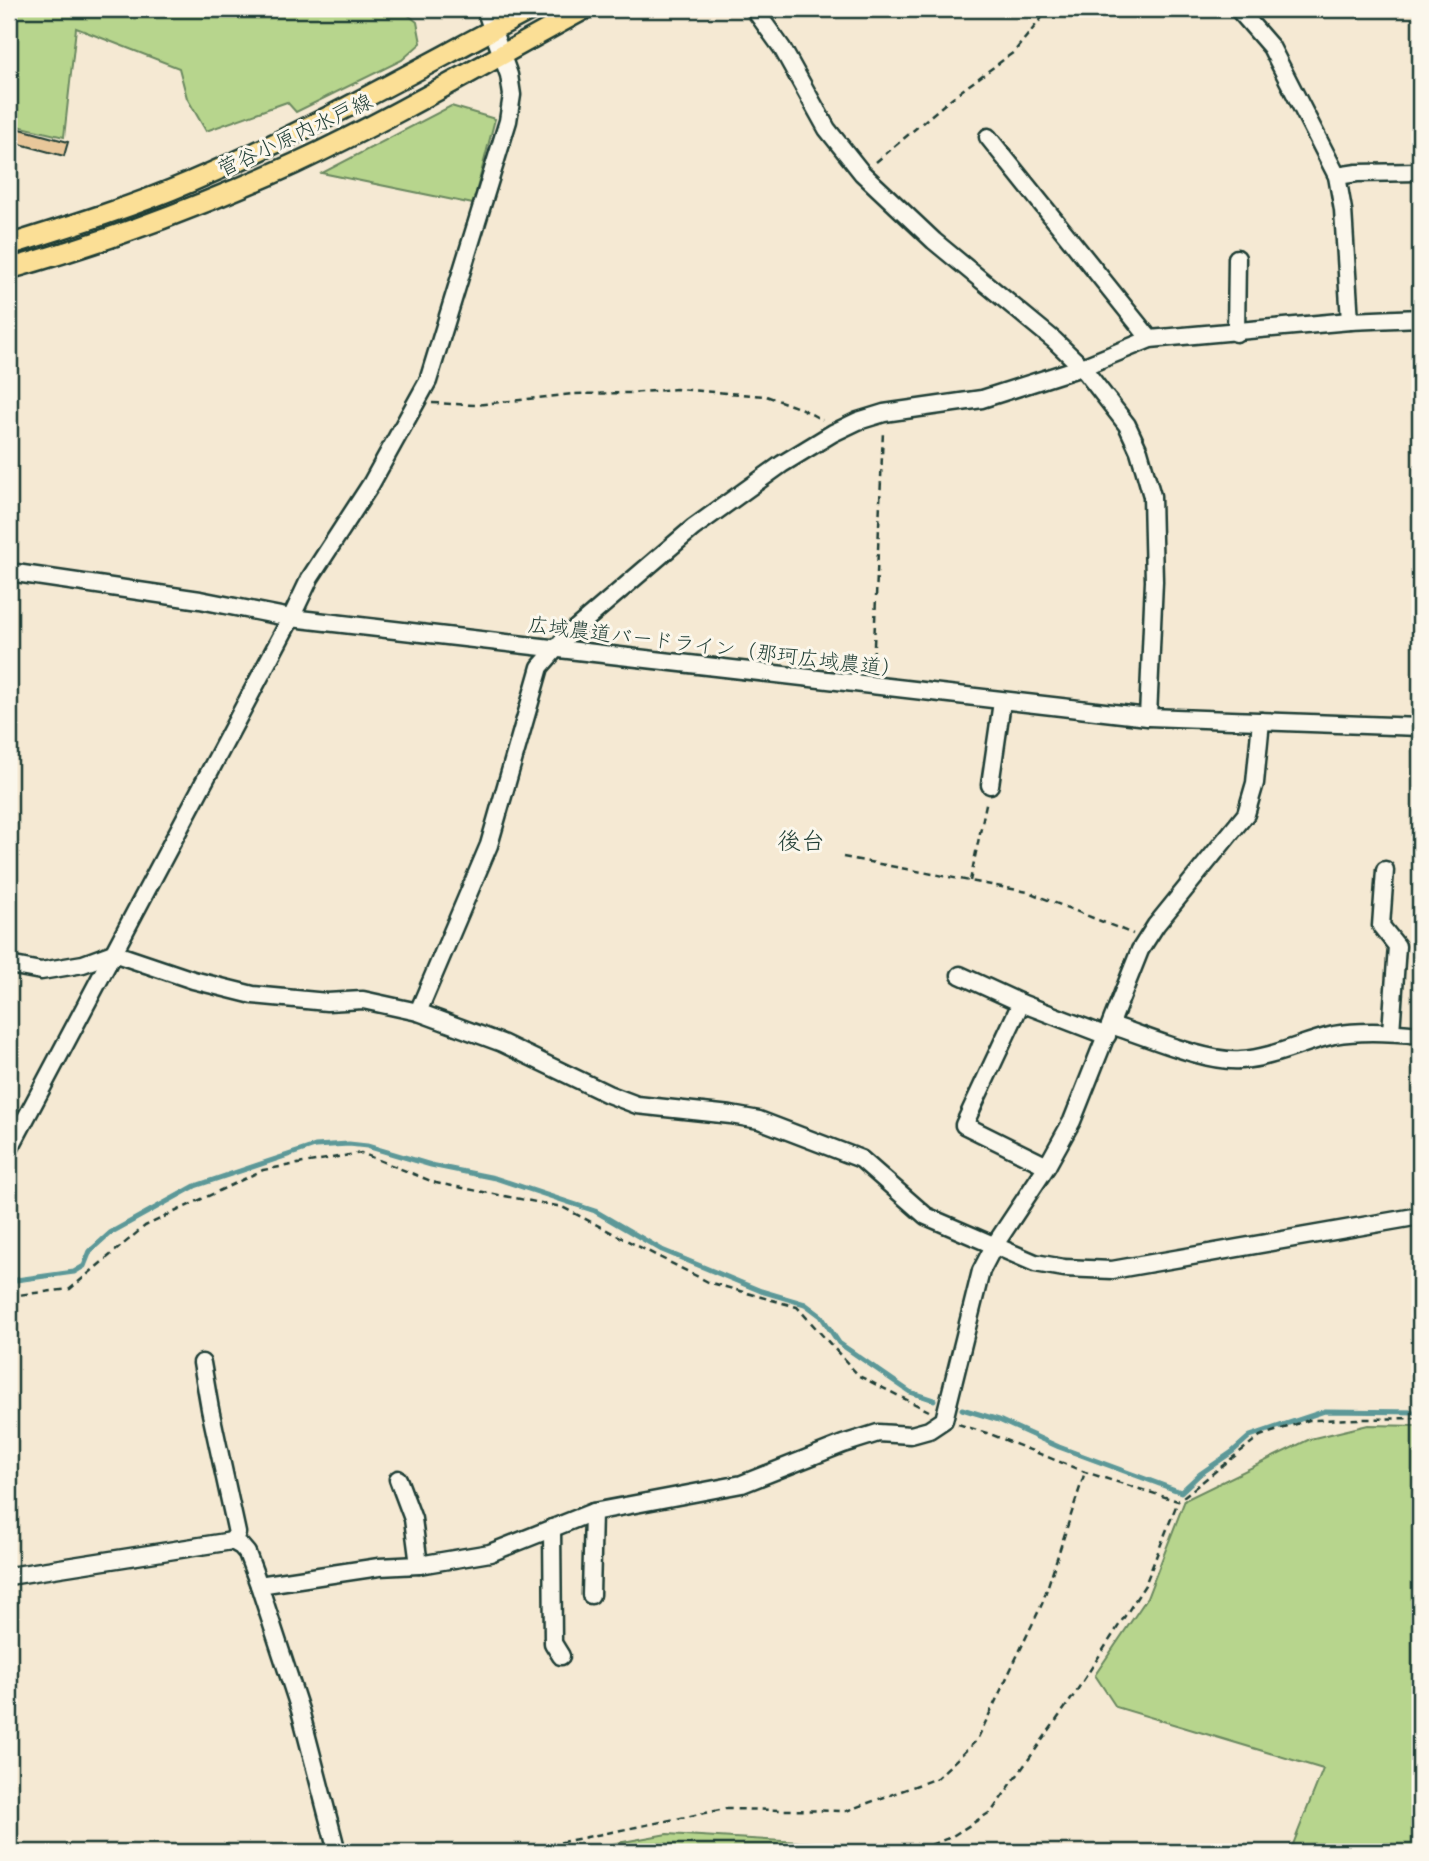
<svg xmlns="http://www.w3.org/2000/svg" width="1429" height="1861" font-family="'Balsamiq Sans','Klee One',sans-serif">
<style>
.green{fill:#b7d58d;stroke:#6b8960;stroke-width:2}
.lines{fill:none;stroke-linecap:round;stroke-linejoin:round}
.stream{stroke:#5b9898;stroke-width:5}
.building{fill:#e8c79a;stroke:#1f3d34;stroke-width:2}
.minor-casing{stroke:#1f3d34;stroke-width:21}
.major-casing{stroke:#1f3d34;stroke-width:24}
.path{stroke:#1f3d34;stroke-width:2.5;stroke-dasharray:7 5;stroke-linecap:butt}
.minor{stroke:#fbf7ec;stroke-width:16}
.major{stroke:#fbdf96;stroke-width:19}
.labels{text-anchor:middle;stroke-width:6;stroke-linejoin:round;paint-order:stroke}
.street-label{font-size:21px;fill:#1f3d34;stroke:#fbf7ec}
.quarter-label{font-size:24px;fill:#1f3d34;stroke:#fbf7ec}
</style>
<rect width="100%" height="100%" fill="#f5e9d3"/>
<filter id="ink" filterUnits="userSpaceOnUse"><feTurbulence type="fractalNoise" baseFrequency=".0143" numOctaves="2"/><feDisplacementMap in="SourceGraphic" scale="14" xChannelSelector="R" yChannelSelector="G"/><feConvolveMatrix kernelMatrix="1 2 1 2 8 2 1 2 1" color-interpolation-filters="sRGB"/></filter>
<g filter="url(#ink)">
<g class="green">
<path d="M9,9H401L417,22L421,43L402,60L296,112L287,102L206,131L187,98L179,68L76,28L64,137L9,124Z"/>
<path d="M451,106L495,119L473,204L322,173Z"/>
<path d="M1368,1425L1420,1426V1852H1290L1323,1769L1116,1707L1095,1675L1147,1598L1185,1500L1310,1439Z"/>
<path d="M667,1834L899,1848L914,1852H568Z"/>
</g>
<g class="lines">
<g class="stream">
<path d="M9,1281L74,1272L84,1266L90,1251L110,1233L195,1186L315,1146L349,1144L367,1146L431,1165L495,1178L595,1211L662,1250L761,1291L805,1304L821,1316L839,1343L910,1392L934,1400"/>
<path d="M962,1409L999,1420L1059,1447L1181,1492L1200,1474L1232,1452L1250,1436L1325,1411L1420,1412"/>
</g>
</g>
<path class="building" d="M13,127L68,142L64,156L9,141Z"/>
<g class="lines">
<g class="minor-casing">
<g id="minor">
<path d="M754,9L782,48L827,129L862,173L934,241L1054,340L1082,367L1127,425L1139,451L1152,496L1154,581L1148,717"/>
<path d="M1238,9L1271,47L1337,176L1343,210L1350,321"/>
<path d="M988,137L1150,339"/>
<path d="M1337,176L1357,173L1420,172"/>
<path d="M1236,333L1237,258"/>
<path d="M9,572L200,600L291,618L1148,717L1420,727"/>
<path d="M990,785L1002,702"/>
<path d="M1385,870L1381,926L1397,946L1391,1032"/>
<path d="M9,965L41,971L83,964L113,953L193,980L253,995L327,1002L363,1000L418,1012L502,1043L608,1094L637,1105L731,1115L759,1120L861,1159L926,1216L1035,1263L1064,1268L1112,1270L1420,1216"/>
<path d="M960,975L1021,1003L1107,1036"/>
<path d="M1021,1003L964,1125L1047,1166"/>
<path d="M418,1012L489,845L540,667L568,635L693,528L782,464L833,433L858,421L884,413L982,399L1082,367L1150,339L1350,321L1420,318"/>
<path d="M1111,1025C1146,1036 1206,1063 1241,1060C1273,1058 1303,1042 1334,1035C1362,1030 1393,1032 1420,1035"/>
<path d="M9,1150L291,618L310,578L371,484L428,381L508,121L512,95L509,75L485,9"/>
<path d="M202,1363L210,1409L237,1533L232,1541"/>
<path d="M398,1479L413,1519L419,1565"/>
<path d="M552,1528L553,1643L561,1656"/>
<path d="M9,1576L232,1541L241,1546L247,1553L259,1585L300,1710L337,1852"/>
<path d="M259,1585L379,1567L419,1565L490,1553L593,1512L742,1484L843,1444L878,1433L911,1435L929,1430L944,1420L981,1271L994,1246L1047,1166L1072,1121L1140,950L1156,925L1246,814L1255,783L1261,721"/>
<path d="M591,1595L593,1512"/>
</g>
</g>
<g class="major-casing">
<g id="major">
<path d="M9,245C70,226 132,207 190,182C308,132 419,68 532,9"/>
<path d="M9,269C106,242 202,206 294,164C393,118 489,61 585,9"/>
</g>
</g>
<g class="path">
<path d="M876,162L953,97L1014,52L1049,9"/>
<path d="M432,403L475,405L573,394L630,393L676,389L766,396L802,409L822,420"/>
<path d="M873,669L883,431"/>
<path d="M843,857L1028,892L1133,934"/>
<path d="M970,881L987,799"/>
<path d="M9,1296L70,1289L145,1226L263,1170L361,1153L436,1183L562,1207L708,1282L797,1307L859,1376L929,1411"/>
<path d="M958,1424L990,1434L1085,1472L1178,1501L1260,1436L1309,1420L1420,1418"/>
<path d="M920,1849L951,1837L992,1811L1072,1698L1145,1585L1178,1501"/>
<path d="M513,1852L725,1809L846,1811L937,1778L977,1740L1042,1604L1085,1472"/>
</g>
<use href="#minor" class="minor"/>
<use href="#major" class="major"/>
</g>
</g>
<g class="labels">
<g class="street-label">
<text transform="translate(295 135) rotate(-25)" y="7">菅谷小原内水戸線</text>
<text transform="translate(715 647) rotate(7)" y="7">広域農道バードライン（那珂広域農道）</text>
</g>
<g class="quarter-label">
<text x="801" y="849">後台</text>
</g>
</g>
<rect width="1429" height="1861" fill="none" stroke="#fbf7ec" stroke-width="35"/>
<rect x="18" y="18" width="1394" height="1826" fill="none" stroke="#1f3d34" stroke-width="2.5" filter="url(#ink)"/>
</svg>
